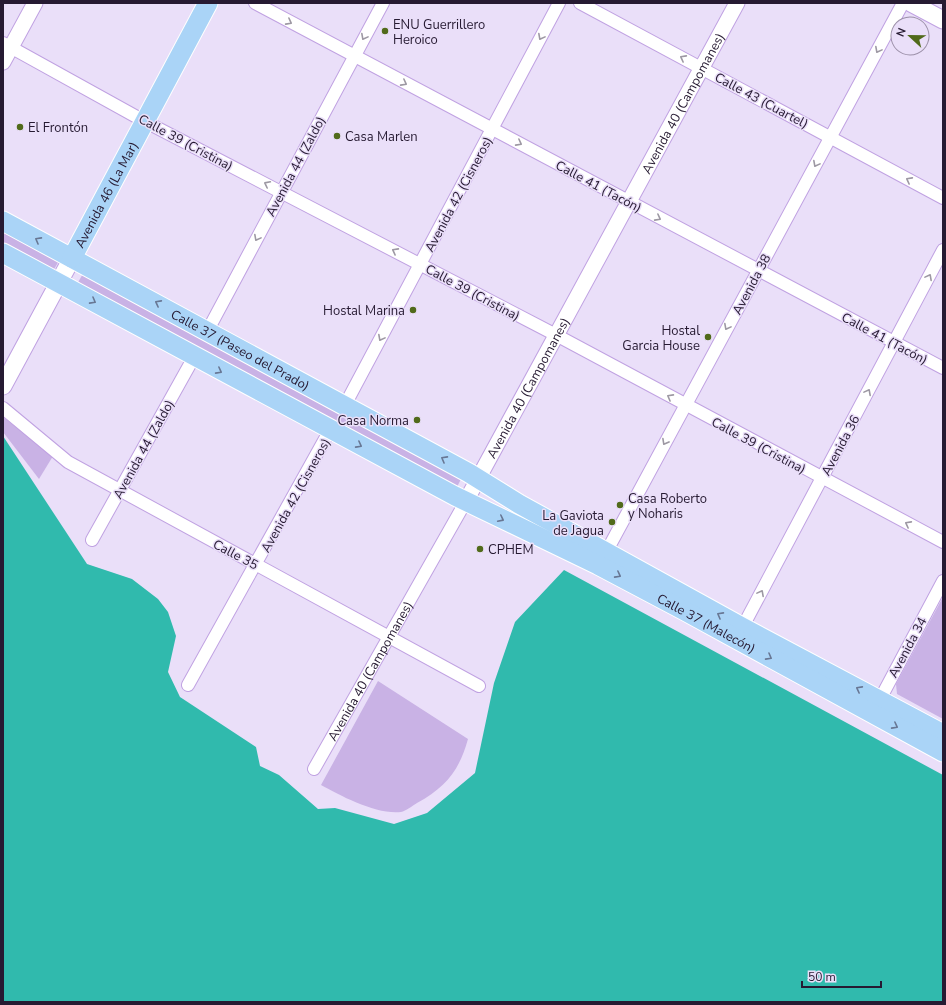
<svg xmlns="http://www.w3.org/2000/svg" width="946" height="1005" font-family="'Nunito Sans',sans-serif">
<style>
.green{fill:#c9b2e5}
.water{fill:#30baad}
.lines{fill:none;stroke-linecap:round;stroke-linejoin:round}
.minor-casing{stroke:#c0a2e2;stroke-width:14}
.tertiary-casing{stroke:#c0a2e2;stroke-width:17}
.secondary-casing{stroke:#c0a2e2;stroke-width:19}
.primary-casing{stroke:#fff;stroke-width:21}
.minor{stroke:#fff;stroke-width:12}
.tertiary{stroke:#fff;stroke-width:15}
.secondary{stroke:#fff;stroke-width:17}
.primary{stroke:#aad4f7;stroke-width:19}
.oneway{stroke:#9d98a3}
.oneway2{stroke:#687794}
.poi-dot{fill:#516a1b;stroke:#eadff9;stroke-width:1.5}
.labels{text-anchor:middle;stroke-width:3;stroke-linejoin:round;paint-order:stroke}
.poi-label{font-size:13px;fill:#261a32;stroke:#eadff9;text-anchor:start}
.street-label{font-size:13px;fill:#261a32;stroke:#eadff9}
</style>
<rect width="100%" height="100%" fill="#eadff9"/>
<g class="green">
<path d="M3,226L61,257L52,273L3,247Z"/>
<path d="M85,270L463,475L455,491L76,286Z"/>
<path d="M3,417L53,456L39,479L3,432Z"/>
<path d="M943,597V719L897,694L896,684Z"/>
<path d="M378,681L468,739C459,771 446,787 417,803C412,806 406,811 401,812C377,815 341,796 321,785Z"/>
</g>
<path class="water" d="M3,436L87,564L132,579L158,599L168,612L176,636L168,672L180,697L256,747L260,766L279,775L318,809L335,808L394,824L427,813L475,773L494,683L515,622L564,570L943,775V1002H3Z"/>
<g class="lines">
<g class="minor-casing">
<g id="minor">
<path d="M255,3L943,368"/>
<path d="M580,3L943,198"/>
<path d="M3,43L144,121L556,335L943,542"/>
<path d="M208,330L383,3"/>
<path d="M345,405L559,3"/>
<path d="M3,408L68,462L479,686"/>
<path d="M92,540L194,357"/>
<path d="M603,558L903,3"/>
<path d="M740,632L943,250"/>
<path d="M188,685L330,430"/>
<path d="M877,705L943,581"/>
<path id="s1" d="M314,769L466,501"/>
</g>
</g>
<g class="tertiary-casing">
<g id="tertiary">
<path d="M3,62L35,3"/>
<path id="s2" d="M466,501L737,3"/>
</g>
</g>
<g class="secondary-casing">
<g id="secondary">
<path d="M911,3L943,20"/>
<path d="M3,386L72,258"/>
</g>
</g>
<g class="primary-casing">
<g id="primary">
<path id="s3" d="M3,221L469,473L519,504L742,627L943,734"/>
<path id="s4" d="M3,253L455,496L598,565L685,611L943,752"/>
<path id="s5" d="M72,258L208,3"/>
</g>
</g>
<use href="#minor" class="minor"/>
<use href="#tertiary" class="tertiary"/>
<use href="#secondary" class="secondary"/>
<use href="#primary" class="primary"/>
</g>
<defs><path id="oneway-chevron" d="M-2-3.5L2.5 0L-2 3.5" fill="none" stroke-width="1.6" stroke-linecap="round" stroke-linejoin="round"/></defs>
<g class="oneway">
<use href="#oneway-chevron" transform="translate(289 22) rotate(28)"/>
<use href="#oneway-chevron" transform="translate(364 37) rotate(118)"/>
<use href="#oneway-chevron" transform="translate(541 37) rotate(118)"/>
<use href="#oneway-chevron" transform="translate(878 50) rotate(118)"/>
<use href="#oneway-chevron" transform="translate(683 58) rotate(-152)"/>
<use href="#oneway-chevron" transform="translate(404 83) rotate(28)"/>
<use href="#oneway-chevron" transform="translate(519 143) rotate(28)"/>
<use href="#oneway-chevron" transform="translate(816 164) rotate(118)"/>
<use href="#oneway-chevron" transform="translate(909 180) rotate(-152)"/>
<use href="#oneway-chevron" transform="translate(267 184) rotate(-153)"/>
<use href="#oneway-chevron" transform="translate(658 218) rotate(28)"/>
<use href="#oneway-chevron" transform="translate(257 238) rotate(118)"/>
<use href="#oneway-chevron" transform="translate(395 251) rotate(-152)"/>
<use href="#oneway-chevron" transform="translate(929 277) rotate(-62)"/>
<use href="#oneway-chevron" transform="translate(727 327) rotate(118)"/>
<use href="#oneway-chevron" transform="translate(381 338) rotate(118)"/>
<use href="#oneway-chevron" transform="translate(868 392) rotate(-62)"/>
<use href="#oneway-chevron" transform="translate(670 397) rotate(-151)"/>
<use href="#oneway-chevron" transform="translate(665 442) rotate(119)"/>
<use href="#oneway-chevron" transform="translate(908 524) rotate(-152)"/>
<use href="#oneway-chevron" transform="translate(761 593) rotate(-62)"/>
</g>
<g class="oneway2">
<use href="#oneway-chevron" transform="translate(38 240) rotate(-151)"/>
<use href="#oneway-chevron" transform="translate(93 301) rotate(29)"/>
<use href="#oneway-chevron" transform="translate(158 303) rotate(-152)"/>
<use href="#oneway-chevron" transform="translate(219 371) rotate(28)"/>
<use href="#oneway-chevron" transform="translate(359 445) rotate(28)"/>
<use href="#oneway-chevron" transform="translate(444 459) rotate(-151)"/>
<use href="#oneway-chevron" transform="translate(501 519) rotate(27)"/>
<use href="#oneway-chevron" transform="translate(618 575) rotate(28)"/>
<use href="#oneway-chevron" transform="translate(720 615) rotate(-151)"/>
<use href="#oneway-chevron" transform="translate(769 657) rotate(29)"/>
<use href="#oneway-chevron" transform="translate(859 689) rotate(-152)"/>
<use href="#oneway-chevron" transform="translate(895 726) rotate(28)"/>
</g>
<g class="poi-dot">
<circle cx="385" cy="31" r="4"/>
<circle cx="20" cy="127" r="4"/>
<circle cx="337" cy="136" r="4"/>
<circle cx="413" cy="310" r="4"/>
<circle cx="708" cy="337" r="4"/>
<circle cx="417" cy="420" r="4"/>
<circle cx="620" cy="505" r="4"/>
<circle cx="612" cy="522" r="4"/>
<circle cx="480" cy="549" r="4"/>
</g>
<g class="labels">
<g class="poi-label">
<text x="393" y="29">ENU Guerrillero<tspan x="393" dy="15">Heroico</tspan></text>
<text x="28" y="132">El Frontón</text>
<text x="345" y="141">Casa Marlen</text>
<text x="405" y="315" text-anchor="end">Hostal Marina</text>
<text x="700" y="335" text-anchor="end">Hostal<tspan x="700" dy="15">Garcia House</tspan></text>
<text x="409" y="425" text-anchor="end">Casa Norma</text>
<text x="628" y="503">Casa Roberto<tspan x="628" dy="15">y Noharis</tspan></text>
<text x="604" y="520" text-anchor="end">La Gaviota<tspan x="604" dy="15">de Jagua</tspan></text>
<text x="488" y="554">CPHEM</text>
</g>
<g class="street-label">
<text transform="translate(762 100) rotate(28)" y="5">Calle 43 (Cuartel)</text>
<text dy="5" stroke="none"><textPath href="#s2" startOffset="453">Avenida 40 (Campomanes)</textPath></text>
<text transform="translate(186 142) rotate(28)" y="5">Calle 39 (Cristina)</text>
<text transform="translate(295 166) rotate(-62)" y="5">Avenida 44 (Zaldo)</text>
<text transform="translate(599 186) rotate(28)" y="5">Calle 41 (Tacón)</text>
<text dy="5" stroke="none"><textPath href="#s5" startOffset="72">Avenida 46 (La Mar)</textPath></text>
<text transform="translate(458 194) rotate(-62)" y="5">Avenida 42 (Cisneros)</text>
<text transform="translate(751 284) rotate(-62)" y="5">Avenida 38</text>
<text transform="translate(473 292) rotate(28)" y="5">Calle 39 (Cristina)</text>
<text transform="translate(885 338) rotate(28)" y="5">Calle 41 (Tacón)</text>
<text dy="5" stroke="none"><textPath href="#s3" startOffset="270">Calle 37 (Paseo del Prado)</textPath></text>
<text dy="5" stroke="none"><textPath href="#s2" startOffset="129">Avenida 40 (Campomanes)</textPath></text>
<text transform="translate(759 445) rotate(28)" y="5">Calle 39 (Cristina)</text>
<text transform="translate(840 445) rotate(-62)" y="5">Avenida 36</text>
<text transform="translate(143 449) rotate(-61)" y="5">Avenida 44 (Zaldo)</text>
<text transform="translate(295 495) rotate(-61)" y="5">Avenida 42 (Cisneros)</text>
<text transform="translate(236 554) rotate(28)" y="5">Calle 35</text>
<text dy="5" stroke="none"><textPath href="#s4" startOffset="795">Calle 37 (Malecón)</textPath></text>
<text transform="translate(907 647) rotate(-62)" y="5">Avenida 34</text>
<text dy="5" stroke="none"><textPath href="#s1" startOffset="113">Avenida 40 (Campomanes)</textPath></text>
</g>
</g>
<rect width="946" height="1005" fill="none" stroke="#261a32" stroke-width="8"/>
<g transform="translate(910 36) rotate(292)"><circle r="19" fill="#eadff9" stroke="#9c90a9"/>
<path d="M0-3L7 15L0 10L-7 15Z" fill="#516a1b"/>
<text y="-6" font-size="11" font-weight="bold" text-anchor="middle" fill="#261a32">N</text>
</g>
<path d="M802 981v6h79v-6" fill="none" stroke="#261a32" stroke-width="2"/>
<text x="808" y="981" font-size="12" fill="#261a32" stroke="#eadff9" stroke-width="3" paint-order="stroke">50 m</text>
</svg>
